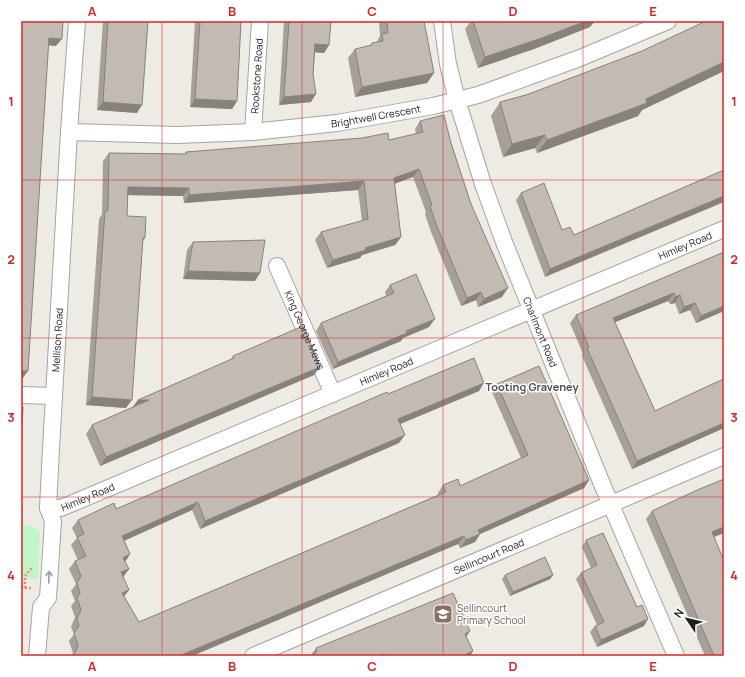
<svg xmlns="http://www.w3.org/2000/svg" width="745" height="677" font-family="Manrope,sans-serif">
<style>
.park{fill:#c2f6c9}
.lines{fill:none;stroke-linecap:round;stroke-linejoin:round}
.minor-casing{stroke:#a4a4a4;stroke-width:18}
.path{stroke:#f28471;stroke-width:2.5;stroke-dasharray:2 2;stroke-linecap:butt}
.minor{stroke:#fff;stroke-width:16}
.wall{fill:#a7a09a}
.shaded-wall{fill:#88827d}
.building{fill:#c2bab3;stroke:#88827d}
.oneway{stroke:#999}
.grid{fill:none;stroke:#d62828;stroke-width:1;stroke-opacity:0.55}
.labels{text-anchor:middle;stroke-width:3;stroke-linejoin:round;paint-order:stroke}
.street-label{font-size:10px;fill:#1d1d1d;stroke:#fff}
.education-label{font-size:10px;fill:#785e54;stroke:#fff;text-anchor:start}
.neighbourhood-label{font-size:11px;font-weight:bold;fill:#505050;stroke:#fff}
.neatline{fill:none;stroke:#d62828;stroke-width:1.5}
.grid-label{font-size:13px;text-anchor:middle;font-weight:bold;fill:#d62828}
</style>
<rect width="100%" height="100%" fill="#eeebe4"/>
<path class="park" d="M21,525H28L40,531L38,579H21Z"/>
<g class="lines">
<g class="minor-casing">
<g id="minor">
<path id="s1" d="M442,21L448,64L457,100L483,184L504,242L602,484L676,656"/>
<path id="s2" d="M69,132L177,135L253,132L337,123L433,106L478,95L580,58L668,21"/>
<path id="s3" d="M253,132L260,21"/>
<path id="s4" d="M277,266L333,394"/>
<path d="M21,395L54,396"/>
<path id="s5" d="M48,508H61L724,229"/>
<path id="s6" d="M37,656L41,607L48,598L53,521L48,508L51,449L69,132L77,21"/>
<path id="s7" d="M253,656L724,456"/>
</g>
</g>
<g class="path">
<path d="M21,588H32"/>
<path d="M25,588V576L31,569V567"/>
</g>
<use href="#minor" class="minor"/>
</g>
<g class="wall">
<path d="M103,21H148L137,113L97,110Z"/>
<path d="M195,21H241L237,101L232,109L190,107Z"/>
<path d="M284,21H331L329,45L324,53L315,52L311,102L279,105Z"/>
<path d="M379,21H424L434,73L427,83L355,97L348,58L355,49L370,46L372,43H376L380,36Z"/>
<path d="M471,21H595L594,22L590,27L534,49L478,68L465,29Z"/>
<path d="M724,21V71L642,110L638,116L537,153L535,148L503,157L491,116L500,102L526,95Z"/>
<path d="M420,121L451,143L502,297L478,307L476,300L461,306L431,232L425,214L426,212L413,177L394,184L401,237L395,245L362,255L360,258L327,268L315,240L321,232L362,221L358,190L184,203L183,196L128,195L127,216L145,238L143,241L126,408L86,405L99,219L102,214L103,161L109,153L185,154L186,152L389,140L416,134L415,129Z"/>
<path d="M724,170L545,277L516,200L521,193L562,230L574,235Z"/>
<path d="M193,242L255,281L183,279L187,250Z"/>
<path d="M724,252V311L696,323L690,310L679,314L675,303L670,304L668,301L615,322L655,411L724,379V428L632,469L582,356L583,354L570,323L576,315Z"/>
<path d="M390,285L429,327L403,338L401,341L333,369L316,331L321,323L386,296L385,292Z"/>
<path d="M233,356L320,367L314,375L100,466L86,434L92,425L133,407L138,400L230,360Z"/>
<path d="M497,384L589,480L584,488L480,534L475,542L460,548L458,544L192,656H71L73,653L69,641L74,634L71,627L75,617L71,606L75,601L71,591L76,584L69,569L75,561L78,560L71,545L77,538L72,528L78,520L116,509L388,394L479,391L400,424L399,443L200,529L192,510L124,541L130,554L125,562L129,569L123,577L129,590L124,596L139,622L438,495V493L443,485L460,486L521,458L492,392Z"/>
<path d="M724,479V533L714,537L724,656H705L646,519L652,511Z"/>
<path d="M586,540L644,626L597,647L590,632L595,626L597,625L576,579L581,573L591,568L582,547Z"/>
<path d="M505,575H553L550,579L510,596L502,579Z"/>
<path d="M466,636L473,651L470,656H309L311,655L316,648Z"/>
</g>
<g class="shaded-wall">
<path d="M586,21H595L594,22L590,27L534,49L478,68L485,57Z"/>
<path d="M49,38L62,39L56,46L44,45Z"/>
<path d="M315,44L329,45L324,53L310,52Z"/>
<path d="M724,62V71L642,110L638,116L537,153L547,140L646,99Z"/>
<path d="M434,73L427,83L355,97L362,87Z"/>
<path d="M316,94L311,102L279,105L284,97Z"/>
<path d="M195,99L237,101L232,109L190,107Z"/>
<path d="M103,102L142,105L137,113L97,110Z"/>
<path d="M545,135L535,148L503,157L512,144Z"/>
<path d="M419,169L413,177L388,186L394,178Z"/>
<path d="M364,181L358,190L184,203L189,195Z"/>
<path d="M128,187L189,188L183,196L123,195Z"/>
<path d="M724,196V202L545,277L550,269Z"/>
<path d="M401,237L395,245L362,255L360,258L327,268L333,260L365,248Z"/>
<path d="M188,271L260,273L255,281L183,279Z"/>
<path d="M508,288L502,297L478,307L484,299Z"/>
<path d="M481,292L476,300L461,306L467,298Z"/>
<path d="M674,293L668,301L608,325L613,318Z"/>
<path d="M680,295L675,303L670,304L675,297Z"/>
<path d="M695,303L690,310L679,314L684,307Z"/>
<path d="M724,306V311L696,323L701,316Z"/>
<path d="M435,319L429,327L403,338L401,341L333,369L338,362Z"/>
<path d="M320,367L314,375L100,466L106,457Z"/>
<path d="M21,371H28L22,379H21Z"/>
<path d="M484,383L479,391L393,427L398,419Z"/>
<path d="M92,397L132,400L126,408L86,405Z"/>
<path d="M138,400H149L132,408Z"/>
<path d="M724,423V428L632,469L637,461Z"/>
<path d="M405,435L399,443L200,529L205,521Z"/>
<path d="M589,480L584,488L480,534L475,542L460,548L466,540L478,530Z"/>
<path d="M198,502L192,510L117,544L122,536Z"/>
<path d="M724,527V533L706,540L712,532Z"/>
<path d="M464,536L458,544L192,656H179Z"/>
<path d="M130,554L125,562L123,558Z"/>
<path d="M129,569L123,577L115,580L121,572Z"/>
<path d="M553,575L550,579L510,596L513,592Z"/>
<path d="M129,590L123,598L122,593Z"/>
<path d="M648,619L644,626L597,647L601,640Z"/>
<path d="M470,631L462,643L465,634Z"/>
<path d="M473,651L470,656H462Z"/>
</g>
<g class="building">
<path d="M22,21H63L62,39L49,38L28,371H21V37Z"/>
<path d="M108,21H148L142,105L103,102Z"/>
<path d="M200,21H241L237,101L195,99Z"/>
<path d="M289,21H331L329,45L315,44L313,74L316,94L284,97Z"/>
<path d="M387,21H424L434,73L362,87L355,49L372,45V43L383,41L382,34L388,33Z"/>
<path d="M473,21H586L542,38L485,57Z"/>
<path d="M706,21H724V62L646,99L647,103L547,140L545,135L512,144L500,102L526,95L642,51Z"/>
<path d="M444,115L451,143L471,204L508,288L484,299L481,292L467,298L436,224L430,206L432,205L419,169L394,178L401,237L365,248L366,250L333,260L321,232L368,219L364,181L189,195V188L128,187L127,216L146,217L145,238H143L132,400L92,397L105,211H108L109,153L186,154V152L362,138L388,133L389,140L423,132L420,121Z"/>
<path d="M724,170V196L550,269L521,193L544,183L562,230L570,227L574,235Z"/>
<path d="M265,240L260,273L188,271L193,242Z"/>
<path d="M724,252V306L701,316L695,303L684,307L680,295L675,297L674,293L613,318L655,411L708,386L724,379V423L637,461L587,348L589,347L576,315Z"/>
<path d="M416,274L435,319L406,331L407,333L338,362L321,323L394,293L390,285Z"/>
<path d="M303,326L320,367L106,457L92,425L149,400H138L234,358L233,356Z"/>
<path d="M474,358L484,383L398,419L405,435L205,521L198,502L122,536L130,554L123,558L129,569L121,572L129,590L122,593L139,622L446,492L443,485L458,479L460,486L528,455L497,384L539,366L589,480L478,530L480,534L466,540L464,536L179,656H74L78,645L74,633L79,626L77,619L81,610L77,598L80,593L77,583L81,576L75,561L86,556L77,537L84,534L78,520L114,503L116,509L387,392L388,394Z"/>
<path d="M21,407H23L21,453Z"/>
<path d="M724,479V527L712,532L724,561V656H714L652,511L695,491Z"/>
<path d="M603,533L637,607L642,605L648,619L601,640L595,626L604,622L581,573L597,565L586,540Z"/>
<path d="M545,557L553,575L513,592L505,575Z"/>
<path d="M453,593L470,631L465,634L473,651L462,656H385L384,654L380,656H309L317,652L316,648Z"/>
</g>
<defs><path id="oneway-shaft" d="M-6 0H5M1.5-3L5.5 0L1.5 3" fill="none" stroke-width="1.6" stroke-linecap="round" stroke-linejoin="round"/></defs>
<use class="oneway" href="#oneway-shaft" transform="translate(49 577) rotate(-87)"/>
<path class="grid" d="M162,21V656M302,21V656M443,21V656M583,21V656M21,180H724M21,338H724M21,497H724"/>
<defs>
<g id="school-square" transform="scale(1)"><rect x="-9" y="-9" width="18" height="18" rx="4" fill="#8d6e63" stroke="#fff"/><path d="M0-5L7-2L0 1L-7-2ZM-4 1L0 2.5L4 1V4Q0 6-4 4Z" fill="#fff"/></g>
</defs>
<g fill-rule="evenodd">
<use href="#school-square" x="443" y="614"/>
</g>
<g class="labels">
<g class="street-label">
<text dy="4" stroke="none"><textPath href="#s3" startOffset="56">Rookstone Road</textPath></text>
<text dy="4" stroke="none"><textPath href="#s2" startOffset="308">Brightwell Crescent</textPath></text>
<text dy="4" stroke="none"><textPath href="#s5" startOffset="690">Himley Road</textPath></text>
<text dy="4" stroke="none"><textPath href="#s4" startOffset="70">King George Mews</textPath></text>
<text dy="4" stroke="none"><textPath href="#s1" startOffset="327">Charlmont Road</textPath></text>
<text dy="4" stroke="none"><textPath href="#s6" startOffset="320">Mellison Road</textPath></text>
<text dy="4" stroke="none"><textPath href="#s5" startOffset="366">Himley Road</textPath></text>
<text dy="4" stroke="none"><textPath href="#s5" startOffset="42">Himley Road</textPath></text>
<text dy="4" stroke="none"><textPath href="#s7" startOffset="256">Sellincourt Road</textPath></text>
</g>
<g class="education-label">
<text x="457" y="612">Sellincourt<tspan x="457" dy="12">Primary School</tspan></text>
</g>
<g class="neighbourhood-label">
<text x="532" y="391">Tooting Graveney</text>
</g>
</g>
<rect width="745" height="677" fill="none" stroke="#ffffff" stroke-width="44"/>
<g transform="translate(687 619) rotate(305)" stroke="#ffffff" stroke-width="3" paint-order="stroke">
<path d="M0-3L7 15L0 10L-7 15Z" fill="#1d1d1d"/>
<text y="-6" font-size="11" font-weight="bold" text-anchor="middle" fill="#1d1d1d">N</text>
</g>
<rect x="22" y="22" width="701" height="633" class="neatline"/>
<g class="grid-label">
<text x="92" y="16">A</text>
<text x="232" y="16">B</text>
<text x="372" y="16">C</text>
<text x="513" y="16">D</text>
<text x="653" y="16">E</text>
<text x="11" y="106">1</text>
<text x="734" y="106">1</text>
<text x="11" y="264">2</text>
<text x="734" y="264">2</text>
<text x="11" y="422">3</text>
<text x="734" y="422">3</text>
<text x="11" y="580">4</text>
<text x="734" y="580">4</text>
<text x="92" y="671">A</text>
<text x="232" y="671">B</text>
<text x="372" y="671">C</text>
<text x="513" y="671">D</text>
<text x="653" y="671">E</text>
</g>
</svg>
